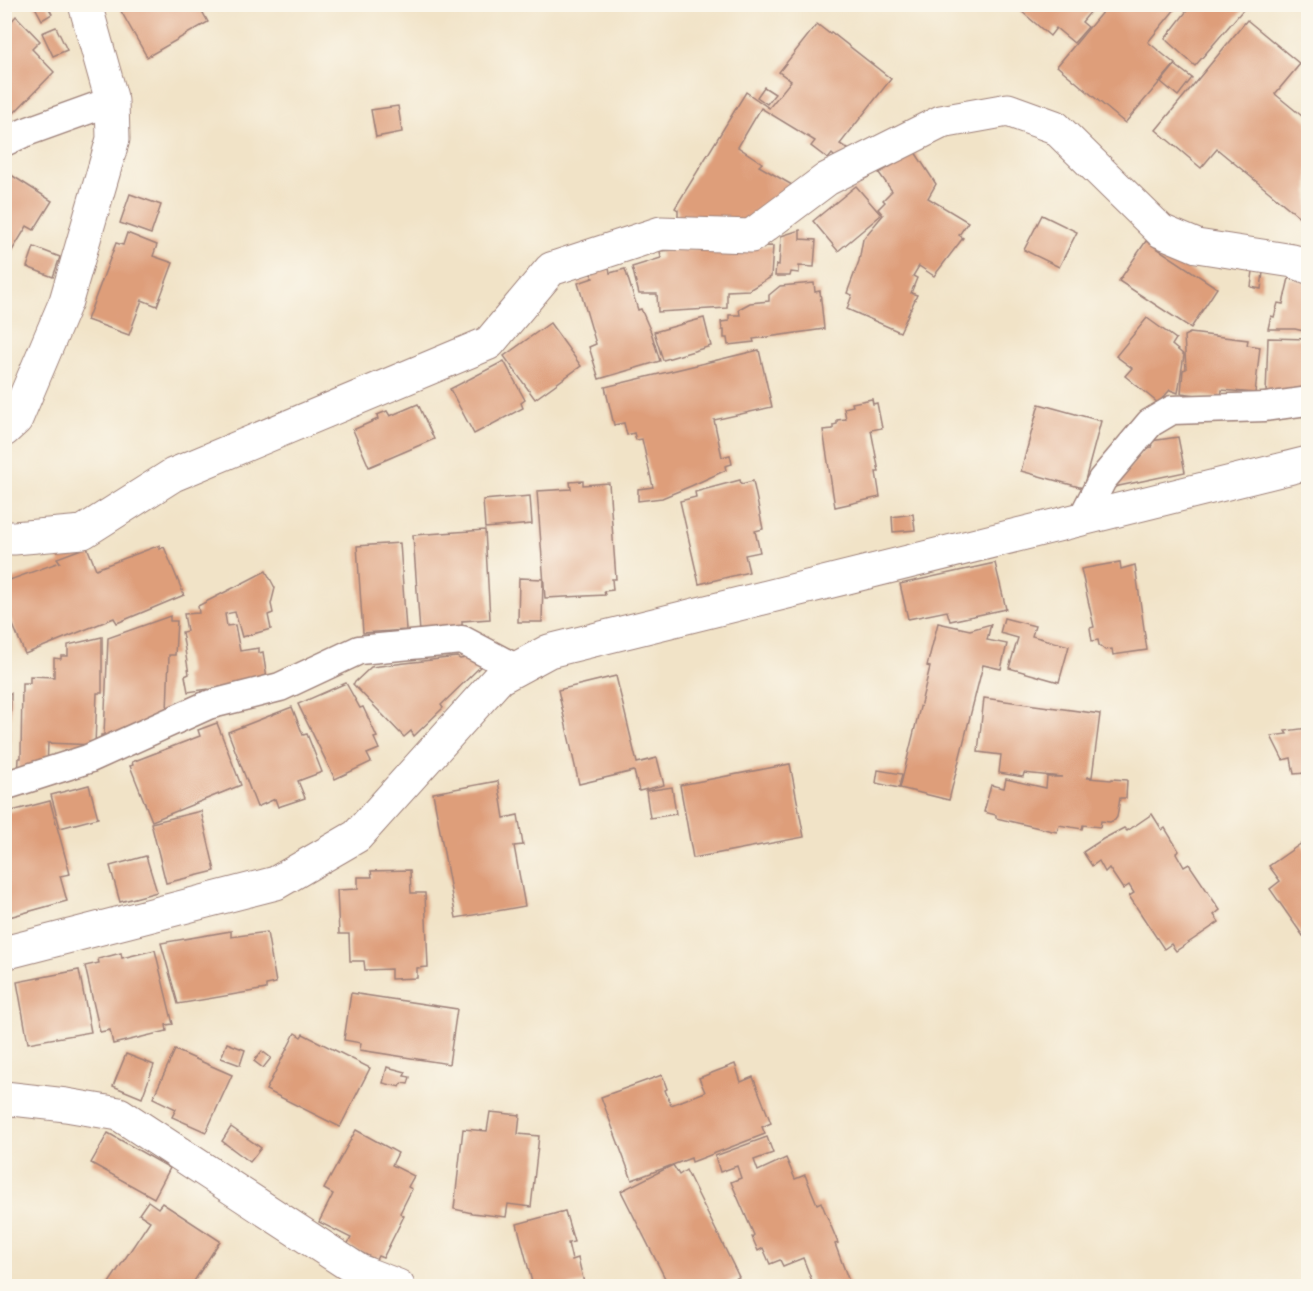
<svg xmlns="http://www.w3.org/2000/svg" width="1313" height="1291" font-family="'Comic Neue',sans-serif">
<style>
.building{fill:#de9e7a}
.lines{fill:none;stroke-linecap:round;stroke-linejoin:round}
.lane-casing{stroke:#9e8179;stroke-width:31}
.street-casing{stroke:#9e8179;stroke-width:35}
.lane{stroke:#fff;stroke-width:28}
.street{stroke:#fff;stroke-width:33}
</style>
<rect width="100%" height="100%" fill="#fbf7ec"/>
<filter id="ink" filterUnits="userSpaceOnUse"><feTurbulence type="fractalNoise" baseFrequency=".0167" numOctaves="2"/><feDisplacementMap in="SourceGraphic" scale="12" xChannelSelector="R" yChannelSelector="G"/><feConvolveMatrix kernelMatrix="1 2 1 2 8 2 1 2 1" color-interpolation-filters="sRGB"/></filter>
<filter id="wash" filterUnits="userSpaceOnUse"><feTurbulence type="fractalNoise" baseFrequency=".008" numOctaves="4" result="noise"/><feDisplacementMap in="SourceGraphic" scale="24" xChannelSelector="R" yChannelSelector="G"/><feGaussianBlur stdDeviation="1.35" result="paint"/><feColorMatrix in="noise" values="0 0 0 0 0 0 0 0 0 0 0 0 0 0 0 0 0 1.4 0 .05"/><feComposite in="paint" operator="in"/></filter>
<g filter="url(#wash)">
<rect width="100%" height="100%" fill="#f1e3c7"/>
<g id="blocks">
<g class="building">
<path d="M117,4H198L208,22L147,57Z"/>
<path d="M1013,4H1097L1082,22L1088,27L1074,43L1056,28L1050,36Z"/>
<path d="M1109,4H1172L1176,8L1148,42L1175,64L1125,123L1057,66Z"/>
<path d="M1186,4H1248L1195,66L1165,39L1190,7Z"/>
<path d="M34,5H47L52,14L42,20Z"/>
<path d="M16,16L40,41L32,49L54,72L10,117L4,112V18L10,23Z"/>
<path d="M1247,20L1300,64L1275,94L1308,121V224L1217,149L1201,168L1156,130Z"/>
<path d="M817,24L830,34L831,32L891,79L840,144L848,149L839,161L832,154L828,159L811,146L815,141L761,108L738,147L762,163L759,166L792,185L751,224L678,227V210L675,208L746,92L769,108L791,81L779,72Z"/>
<path d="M56,27L67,50L53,56L42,33Z"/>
<path d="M1175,65L1192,78L1178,96L1161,82Z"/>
<path d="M764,87L775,94L767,104L757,97Z"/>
<path d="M398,106L402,132L376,137L371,110Z"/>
<path d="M915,152L936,184L928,198L968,222L959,235L963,238L934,276L919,266L913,276L917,278L911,293L917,295L900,332L847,309L852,295L847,293L859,261L863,239L883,215L878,209L885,202L883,200L892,191L879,173Z"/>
<path d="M5,171L52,201L34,230L27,226L10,254L5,251Z"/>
<path d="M856,186L881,215L838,251L813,221Z"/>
<path d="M130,194L161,205L151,234L120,223Z"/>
<path d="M1042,215L1077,232L1059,267L1024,250Z"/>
<path d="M800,230V239L816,240L814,267L799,266V273L791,272L790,276H775L776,264L779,265L781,236Z"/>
<path d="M127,233L157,245L153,256L173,263L157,306L142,300L129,335L87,320L116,243L123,245Z"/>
<path d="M1146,241L1217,288L1191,328L1119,281Z"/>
<path d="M773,246L771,277L749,290L727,291V308L658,312L657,294H639L632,267L661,258L660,251L723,247Z"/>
<path d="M34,247L60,257L53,277L27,267Z"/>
<path d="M609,267L610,273L625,269L638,310L641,309L651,332L660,361L599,379L589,347L596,344L578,283L593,278L591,273Z"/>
<path d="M1253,271L1263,272L1261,289L1251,287Z"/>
<path d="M1289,278L1308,283V332L1295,329H1268L1271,316L1274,317L1278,303L1283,304Z"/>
<path d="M814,283L815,292L820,291L824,329L753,339L754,342L728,345L727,338H724V330H722L721,322L729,321V315H740L739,309L750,303L769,301V295L780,286Z"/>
<path d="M704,318L711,346L663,360L654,332Z"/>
<path d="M1147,318L1176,339L1172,345L1184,355L1178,393L1170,390L1158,403L1125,376L1132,368L1116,356Z"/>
<path d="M550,323L581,366L535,399L504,356Z"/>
<path d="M1190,333L1248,340L1247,345L1260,347L1255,393L1222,390L1221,398L1181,393L1183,370L1186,369L1184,336Z"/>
<path d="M1268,338L1308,339V396L1266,394Z"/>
<path d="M759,350L772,407L714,420L722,457L730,455L732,464L725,466L726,470L691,486L662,498L638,501V489L653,487L642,439L636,440L634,433L627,435L624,423L614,425L605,387Z"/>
<path d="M504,361L525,400L521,403L523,408L474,434L450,389Z"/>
<path d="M872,399L873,404L877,403L882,428L871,430L879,472H876L880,497L835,507L823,430L833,429V425L837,424V420L846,419L844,408L853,406L852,403Z"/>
<path d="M418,404L434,439L369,467L353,430L378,419L377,415L387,411L390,416Z"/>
<path d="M1039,404L1101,421L1083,488L1021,471Z"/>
<path d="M1178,437L1185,472L1114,487L1144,449L1152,447L1151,441Z"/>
<path d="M740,480L741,484L753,481L763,529L755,531L760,552L745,555L749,572L699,584L680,501L696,497L695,492Z"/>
<path d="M583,481V485L609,483L616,579H612L613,590L604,591L605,595L545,598L537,491L571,489L570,482Z"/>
<path d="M530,496L532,524L485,528L483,500Z"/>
<path d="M913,514L915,530L893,532L892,517Z"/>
<path d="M485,530L490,619L462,621V629L420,632L413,535Z"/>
<path d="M400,543L406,630L363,633L357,546Z"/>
<path d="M160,545V549L164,547L184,595L117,623L114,618L25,654L6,608L11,606L4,589V582L60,562L57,558L87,547L96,569Z"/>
<path d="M1120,562L1121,569L1135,565L1147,650L1113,655L1112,649L1105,650L1099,645L1098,640L1092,641L1090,628L1094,627L1081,569Z"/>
<path d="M995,563L1006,609L950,621L947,611L908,619L900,584Z"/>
<path d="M266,571L275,588L271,604L273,613L268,615L271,629L242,637L235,612L225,614L227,626L235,625L240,651L259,648V653L263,652L267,679L209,696L208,689L188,692L185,676L189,674L182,632L187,631L184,614L199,613L198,606Z"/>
<path d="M519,578L543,579L542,622H518Z"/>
<path d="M170,616V621H177L175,655H169L167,712L101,748V735H104L108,638Z"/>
<path d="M1004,618L1035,626L1032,636L1069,646L1059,682L1009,668L1018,638L1000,633Z"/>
<path d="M938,623L970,630L991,624L987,640L1007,644L1001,669L983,665L949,800L900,788L930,667L927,666Z"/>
<path d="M102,637V693H97L95,745L48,743L47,771L18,777L19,758H21L22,683H30V676L54,677V658L61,659V656H68V645Z"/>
<path d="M457,657L460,659L473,657L481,666L441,705L443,708L414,736L411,731L404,737L353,684L371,667Z"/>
<path d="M616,676L637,763L657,758L664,785L639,791L634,771L579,784L558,690Z"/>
<path d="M346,683L360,708L363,707L377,737L374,738L379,749L367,754L371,762L335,779L298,704Z"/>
<path d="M5,693H11L9,772H5Z"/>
<path d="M984,698L1100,714L1092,777H1088L1087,778L1111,780L1112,779L1127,780L1126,798H1120L1117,817L1115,820L1110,822L1101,821L1100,827L1083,825L1082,829L1059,825L1057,832L996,818V815L984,812L991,785L1004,788L1006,779L1046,788L1047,777H1062L1024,773L1023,777L999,773L1001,755L978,752Z"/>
<path d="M292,707L303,735L307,734L322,772L298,781L305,798L278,807L275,799L257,807L228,732Z"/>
<path d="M217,723L241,785L152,821L130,766L133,765L132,762L200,736L198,730Z"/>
<path d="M1308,728V786L1307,787L1305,773L1294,774L1291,758L1283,760L1271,736L1287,734L1285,731Z"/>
<path d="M790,764L804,837L693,858L680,785Z"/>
<path d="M878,770L902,774L899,788L876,783Z"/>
<path d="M498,781L504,818L518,815L523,845L514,846L525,906L456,918L433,793Z"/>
<path d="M89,785L98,818L60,828L51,795Z"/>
<path d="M672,787L676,814L650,818L646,791Z"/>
<path d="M50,801L70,874L60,876L67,901L9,917L7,912L4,913V813Z"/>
<path d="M201,811L215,871L166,883L151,823Z"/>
<path d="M1152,814L1162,830L1165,828L1179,851L1176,853L1184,867L1189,864L1220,910L1214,915L1219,922L1176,951L1171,944L1164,949L1129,896L1134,893L1129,885L1123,889L1109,868L1105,872L1099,861L1092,866L1083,852L1103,839L1124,828L1127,831Z"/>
<path d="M1302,843L1308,852V936L1306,933L1303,936L1270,889L1280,881L1269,866Z"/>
<path d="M146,856L157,892L120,902L110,866Z"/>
<path d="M410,870L411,893H425L428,967L417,968V978L391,979V969L365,970L364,961H350L349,934H339L337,890L358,889V877H372L371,871Z"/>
<path d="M231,931V937L267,932L276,983L266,985V989L178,1004L161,943Z"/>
<path d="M155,950L173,1024L166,1025L167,1031L113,1044L110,1030L100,1032L85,966L99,963L98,959L121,953L122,958Z"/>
<path d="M79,970L91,1032L28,1043L17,982Z"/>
<path d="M351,993L457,1009L449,1064L360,1050L361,1043L344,1040Z"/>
<path d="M295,1033L301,1037L303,1034L370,1068L340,1127L266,1090Z"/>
<path d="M227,1043L245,1050L240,1065L221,1058Z"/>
<path d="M175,1050L232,1075L206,1132L172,1117L176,1109L153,1098Z"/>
<path d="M262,1051L271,1058L263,1068L254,1061Z"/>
<path d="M126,1054L154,1065L142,1098L113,1086Z"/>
<path d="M735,1064L741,1082L753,1077L771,1123L762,1127L765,1134L692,1162L691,1158L632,1180L601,1097L662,1075L667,1089L665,1090L671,1105L705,1092L699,1078Z"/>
<path d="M387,1067L406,1072L404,1076L410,1077L408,1084L402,1083L400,1087L383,1083Z"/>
<path d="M490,1112L520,1115L518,1134L539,1136L531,1207L508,1204L506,1217L472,1213L454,1209L463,1129L487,1131Z"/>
<path d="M231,1127L261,1148L250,1162L222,1141Z"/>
<path d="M356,1130L398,1153L392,1165L414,1176L408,1187L412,1189L400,1213L404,1216L383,1258L378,1256L376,1260L347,1245L351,1238L319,1222L333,1194L324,1189Z"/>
<path d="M108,1133L170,1168L154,1198L91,1163Z"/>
<path d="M767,1137L773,1153L754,1160L758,1171L786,1158L795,1179L805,1175L817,1204L821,1202L838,1243L835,1244L850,1284L812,1281L803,1258L783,1266L780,1260L770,1264L763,1248L758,1251L752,1237L754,1235L731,1182L741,1178L737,1166L720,1172L715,1156Z"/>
<path d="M673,1165L679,1175L686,1170L739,1277L720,1286H669L621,1191Z"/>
<path d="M148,1201L158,1208L162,1203L220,1241L191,1286H107L150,1221L139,1214Z"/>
<path d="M565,1211L574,1242L568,1243L572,1260L578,1258L584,1283L569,1286H533L517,1224Z"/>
</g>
</g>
</g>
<g filter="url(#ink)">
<use href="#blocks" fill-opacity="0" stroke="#9e8179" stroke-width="1.5"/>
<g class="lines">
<g class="lane-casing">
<g id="lane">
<path d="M4,142L26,132L112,101"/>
<path d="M1082,519L1102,480L1150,423L1172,410L1265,407L1308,401"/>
<path d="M4,786L88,759L208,705L280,687L359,650L462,640L517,669"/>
</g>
</g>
<g class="street-casing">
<g id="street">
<path d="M4,430L16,419L66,301L113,139L112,101L85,4"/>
<path d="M4,538H14L83,532L173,475L489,343L551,269L661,233L751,236L827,179L941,122L1008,110L1055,127L1161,231L1197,246L1293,261L1308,267"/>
<path d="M4,953L276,883L357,836L499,678L549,651L1308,463"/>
<path d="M4,1098L66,1105L119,1114L359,1271L398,1286"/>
</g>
</g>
<use href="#lane" class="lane"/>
<use href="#street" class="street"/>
</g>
</g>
<rect width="1313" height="1291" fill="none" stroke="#fbf7ec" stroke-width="24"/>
</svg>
